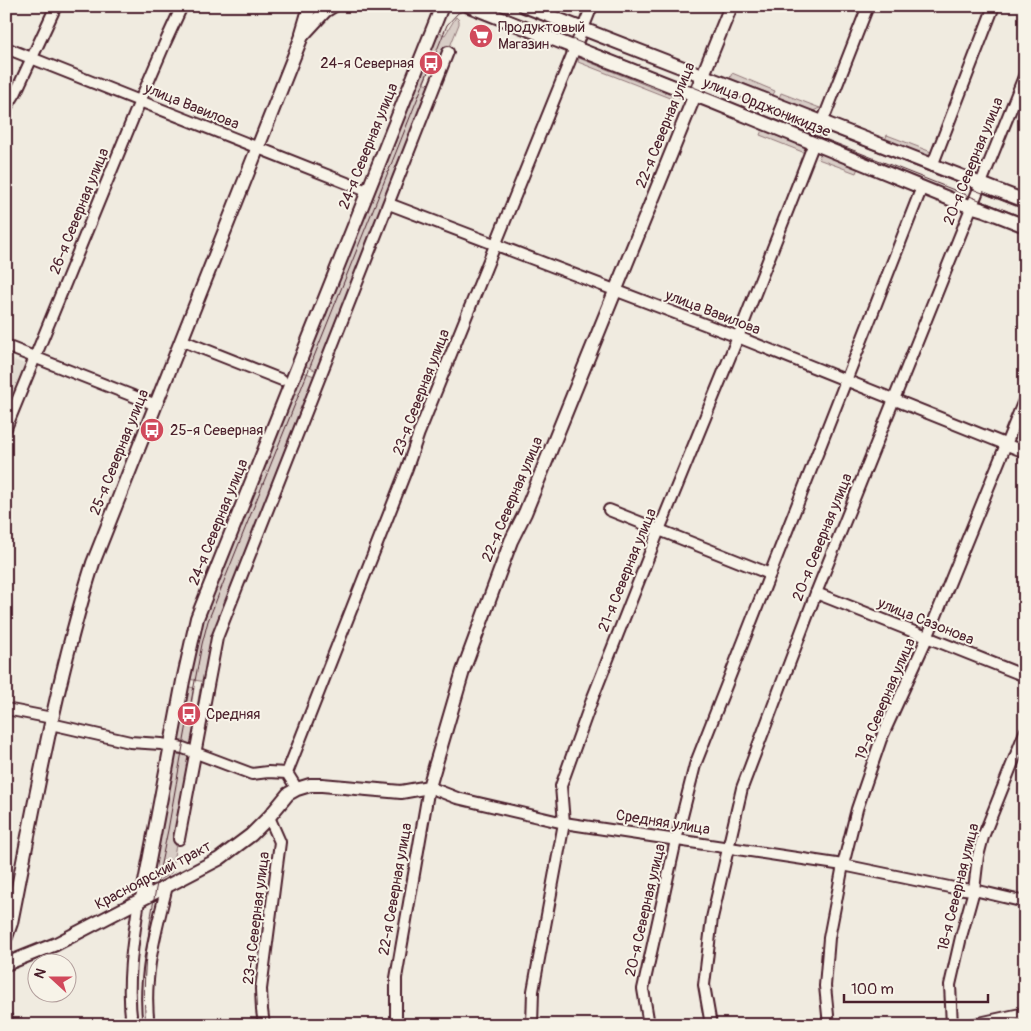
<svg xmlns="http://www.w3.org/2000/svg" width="1031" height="1031" font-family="Pangolin,sans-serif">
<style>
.built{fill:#e3dcd2}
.green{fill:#d8cdc6;stroke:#917678}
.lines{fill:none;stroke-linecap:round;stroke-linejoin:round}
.minor-casing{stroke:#4a1f2b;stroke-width:14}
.major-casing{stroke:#4a1f2b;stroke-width:16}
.minor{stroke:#f7f3e8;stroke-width:10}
.major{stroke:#f7f3e8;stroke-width:12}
.tram{stroke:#4a1f2b;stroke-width:1}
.labels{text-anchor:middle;stroke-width:4;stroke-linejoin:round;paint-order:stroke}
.poi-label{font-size:15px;fill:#4a1f2b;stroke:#f7f3e8;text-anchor:start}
.street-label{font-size:15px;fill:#4a1f2b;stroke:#f7f3e8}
</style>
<rect width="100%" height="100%" fill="#f0ebe0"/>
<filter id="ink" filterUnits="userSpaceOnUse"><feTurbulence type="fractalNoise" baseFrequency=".02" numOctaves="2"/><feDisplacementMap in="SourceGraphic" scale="10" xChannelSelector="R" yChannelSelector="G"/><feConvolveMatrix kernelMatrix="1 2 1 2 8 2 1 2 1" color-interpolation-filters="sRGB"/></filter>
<g filter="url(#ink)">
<path class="built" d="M6,357L25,364L6,413Z"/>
<g class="green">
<path d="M456,17L459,20V24L449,49L444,48L441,56L435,54L423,83L429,86L400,162L317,371L301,364L435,34L439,33L445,35Z"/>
<path d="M579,58L673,96L672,99L578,62Z"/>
<path d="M732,73L775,91L773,95L730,78Z"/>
<path d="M781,93L820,108L813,111L779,98Z"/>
<path d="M762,130L807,148L805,153L760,135Z"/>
<path d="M887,135L934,153L933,158L885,140Z"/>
<path d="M821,153L858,168L856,173L818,159Z"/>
<path d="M301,371L317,377L206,682L188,679L200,626Z"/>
<path d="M186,686L194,688L189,718L195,719L200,689L205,690L194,743L190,746L181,743L177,739Z"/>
<path d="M186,753L191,758L171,873L161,879L154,878L153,875L174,757L179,754Z"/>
</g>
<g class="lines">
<g class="minor-casing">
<g id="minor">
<path d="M6,48L367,191"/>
<path d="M6,108L16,92L56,6"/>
<path d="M822,123L868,6"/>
<path d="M932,166L994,6"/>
<path d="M389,204L738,337L1025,452"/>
<path d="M181,340L282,380"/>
<path d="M6,346L156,405"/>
<path d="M6,428L140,101L165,43L182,6"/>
<path d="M609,510L770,574"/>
<path d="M816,593L1025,676"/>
<path d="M6,709L52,718"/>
<path d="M51,724L130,742L161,744L183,748L252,774L268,772L287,773"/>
<path d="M297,789L287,773L407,468L419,433L592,6"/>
<path d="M179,839L217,638L448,52"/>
<path d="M6,1017L8,1025"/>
<path d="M132,1025C126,983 133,941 139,900"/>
<path d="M149,1025C142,978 156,931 167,886"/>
<path d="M264,1025L262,1010L261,989L280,842L269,817"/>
<path d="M397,1025L396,1018V978L429,787L457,798L564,823L843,865L954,888L974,890L1025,902"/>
<path d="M532,1025L533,991L564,823L561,786L593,697L659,530L738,337L814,143"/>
<path d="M649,1025L643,989L676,840L695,765L922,187"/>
<path d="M711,1025L704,985L712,918L742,788L816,593L1025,74"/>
<path d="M829,1025L825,986L829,938L843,865L857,809L881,739L927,638L1025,398"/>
<path d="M952,1025L950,985L961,937L974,890L978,856L983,837L1025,732"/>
<path d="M970,1025L1025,1013"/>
</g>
</g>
<g class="major-casing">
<g id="major">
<path d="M469,6L715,103L960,203L984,210L1025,226"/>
<path d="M524,6L1025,201"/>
<path d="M302,33L310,6"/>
<path d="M142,898L183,681L197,618L442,6"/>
<path d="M6,937L11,923C35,802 56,680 93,563L302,36L325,11L333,6"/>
<path d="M6,964L56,944L219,859L251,835L269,817L288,794L297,789L310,785H322L401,792L429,787L463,671L511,541L525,513L731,6"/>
</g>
</g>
<use href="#minor" class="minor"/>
<use href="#major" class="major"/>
<g class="tram">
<path d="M488,6L1025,218"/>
<path d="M790,117L1018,207"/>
<path d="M146,1025C139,960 155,893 168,830C179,768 190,706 202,644L208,621L447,25L458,13L474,6"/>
</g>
</g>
</g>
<defs>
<g id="supermarket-disc" transform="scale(1.25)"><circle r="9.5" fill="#d1495b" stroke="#f7f3e8"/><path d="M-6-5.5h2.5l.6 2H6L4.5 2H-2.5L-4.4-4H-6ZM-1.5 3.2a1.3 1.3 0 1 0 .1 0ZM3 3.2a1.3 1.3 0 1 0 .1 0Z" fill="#fff"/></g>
<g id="bus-disc" transform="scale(1.25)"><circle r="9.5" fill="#d1495b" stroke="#f7f3e8"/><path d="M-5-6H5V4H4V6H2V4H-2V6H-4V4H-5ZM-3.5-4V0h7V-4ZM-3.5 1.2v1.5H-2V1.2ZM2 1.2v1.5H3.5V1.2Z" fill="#fff"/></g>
</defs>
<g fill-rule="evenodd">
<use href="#supermarket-disc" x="481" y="36"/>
<use href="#bus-disc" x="431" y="63"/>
<use href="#bus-disc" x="152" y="430"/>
<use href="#bus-disc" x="189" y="714"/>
</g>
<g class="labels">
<g class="poi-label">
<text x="498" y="32">Продуктовый<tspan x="498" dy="17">Магазин</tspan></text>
<text x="414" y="68" text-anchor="end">24-я Северная</text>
<text x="170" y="435">25-я Северная</text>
<text x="206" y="719">Средняя</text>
</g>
<g class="street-label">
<text transform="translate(192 106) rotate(22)" y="5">улица Вавилова</text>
<text transform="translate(767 107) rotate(22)" y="5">улица Орджоникидзе</text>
<text transform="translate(665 125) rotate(-68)" y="5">22-я Северная улица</text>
<text transform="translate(368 146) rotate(-68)" y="5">24-я Северная улица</text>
<text transform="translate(973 161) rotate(-68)" y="5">20-я Северная улица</text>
<text transform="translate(79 211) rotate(-68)" y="5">26-я Северная улица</text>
<text transform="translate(713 312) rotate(21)" y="5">улица Вавилова</text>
<text transform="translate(421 392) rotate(-69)" y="5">23-я Северная улица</text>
<text transform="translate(119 452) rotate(-68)" y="5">25-я Северная улица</text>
<text transform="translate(512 499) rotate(-67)" y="5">22-я Северная улица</text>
<text transform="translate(218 522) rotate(-68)" y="5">24-я Северная улица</text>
<text transform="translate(822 537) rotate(-68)" y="5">20-я Северная улица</text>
<text transform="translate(627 570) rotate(-68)" y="5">21-я Северная улица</text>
<text transform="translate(926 621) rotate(22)" y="5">улица Сазонова</text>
<text transform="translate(885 699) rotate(-67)" y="5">19-я Северная улица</text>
<text transform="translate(663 822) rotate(9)" y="5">Средняя улица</text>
<text transform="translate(153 875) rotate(-28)" y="5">Красноярский тракт</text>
<text transform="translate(958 887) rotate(-76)" y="5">18-я Северная улица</text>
<text transform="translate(395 889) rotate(-80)" y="5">22-я Северная улица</text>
<text transform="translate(645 910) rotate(-77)" y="5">20-я Северная улица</text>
<text transform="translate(256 918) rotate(-83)" y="5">23-я Северная улица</text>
</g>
</g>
<rect width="1031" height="1031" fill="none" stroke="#f7f3e8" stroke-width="25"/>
<rect x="12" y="12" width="1006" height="1006" fill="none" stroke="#4a1f2b" stroke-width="2" filter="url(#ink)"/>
<g transform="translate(52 978) rotate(291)"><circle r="24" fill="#f7f3e8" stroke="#b29e9c"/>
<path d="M0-4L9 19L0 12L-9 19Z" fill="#d1495b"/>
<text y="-8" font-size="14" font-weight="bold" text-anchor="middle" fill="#4a1f2b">N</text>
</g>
<path d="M844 994v8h144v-8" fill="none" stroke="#4a1f2b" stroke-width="2.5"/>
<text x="851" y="994" font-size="15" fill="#4a1f2b" stroke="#f7f3e8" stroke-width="4" paint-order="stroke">100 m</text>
</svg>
